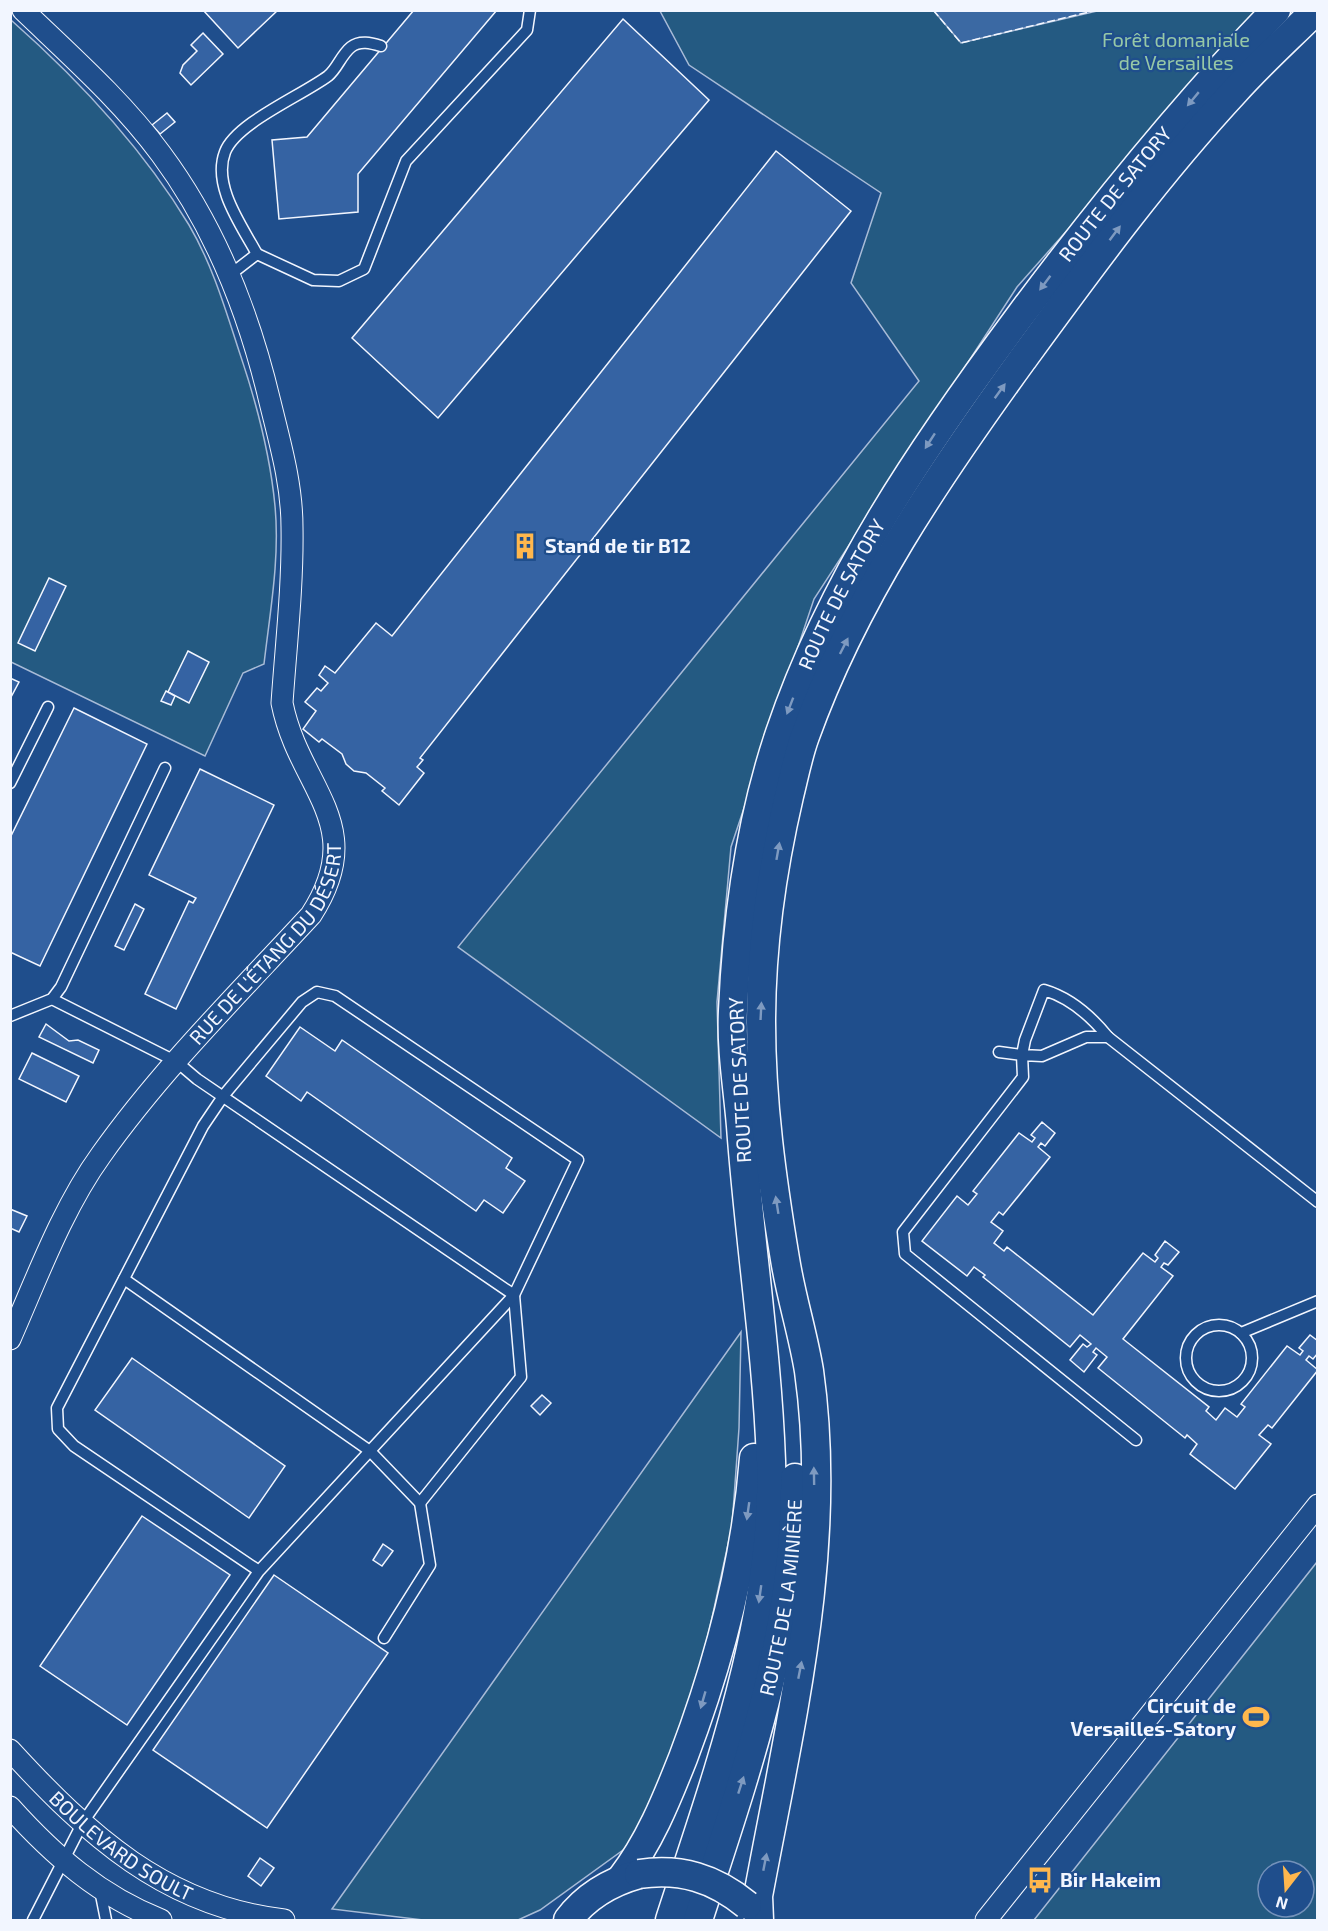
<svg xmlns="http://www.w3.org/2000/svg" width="1328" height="1931" font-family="'Exo 2',sans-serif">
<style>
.green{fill:#245a82;stroke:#a8bbd7;stroke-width:1.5;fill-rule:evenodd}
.water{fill:#3b69a3;stroke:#a8bbd7;stroke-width:1.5}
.building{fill:#3563a3;stroke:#f2f6ff;stroke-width:1.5}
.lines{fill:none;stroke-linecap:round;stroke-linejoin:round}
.service-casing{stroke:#f2f6ff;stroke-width:13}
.minor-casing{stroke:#f2f6ff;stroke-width:23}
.secondary-casing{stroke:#f2f6ff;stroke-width:31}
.service{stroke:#1f4e8c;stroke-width:10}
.minor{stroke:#1f4e8c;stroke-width:21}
.secondary{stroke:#1f4e8c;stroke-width:28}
.secondary-bridge-casing{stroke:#f2f6ff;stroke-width:31;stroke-linecap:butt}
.secondary-bridge{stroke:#1f4e8c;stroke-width:28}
.fence{stroke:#f2f6ff;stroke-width:1.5;stroke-dasharray:8 3;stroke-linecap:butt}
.oneway{fill:#7e9ac0}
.labels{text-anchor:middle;stroke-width:4.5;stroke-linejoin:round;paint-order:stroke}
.park-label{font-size:20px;fill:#97c8a6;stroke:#1f4e8c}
.street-label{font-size:20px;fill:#f2f6ff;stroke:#1f4e8c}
.poi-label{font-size:20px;font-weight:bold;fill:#f2f6ff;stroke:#1f4e8c;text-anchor:start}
</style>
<rect width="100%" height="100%" fill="#1f4e8c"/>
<g class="green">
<path d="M660,11H1272L1146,141L1017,287L814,599L731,847L717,1002L721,1138L458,947L919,381L851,283L881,193L689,65Z"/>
<path d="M11,20C79,80 142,147 189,225C212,264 225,308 239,351C256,401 270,453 275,506C280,558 270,612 264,664L243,673L205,756L11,662Z"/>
<path d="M741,1332L739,1428L732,1526L710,1627L685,1724L630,1845L540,1910L518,1920H423L332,1909Z"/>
<path d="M1317,1562V1920H1034ZM1268,1871H1304V1907H1268Z"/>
</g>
<path class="water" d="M934,11H933H1097L961,43Z"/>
<g class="building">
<path d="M203,10H278L238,48Z"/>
<path d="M414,10H497L358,174V212L279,219L272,140L307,137Z"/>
<path d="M623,19L709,100L438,418L352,338Z"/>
<path d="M203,33L223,54L191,85L180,73L183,65L197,51L191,45Z"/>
<path d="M167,113L175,122L160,134L152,125Z"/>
<path d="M776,151L851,211L420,758L423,760L417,767L424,773L399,805L382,791L385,788L366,773L354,771L346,764L342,754L322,739L319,742L303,729L316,711L305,702L317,688L321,691L328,683L319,675L325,666L335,673L376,623L392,636Z"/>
<path d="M49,578L66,586L35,651L18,643Z"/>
<path d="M188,651L209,662L189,703L168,692Z"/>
<path d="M10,678L19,682L10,699Z"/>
<path d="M166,691L175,696L171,705L161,701Z"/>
<path d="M74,708L147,744L40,966L10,952V838Z"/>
<path d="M200,769L274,805L176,1009L145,994L189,901L193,903L196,898L149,875Z"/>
<path d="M135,904L144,909L124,950L115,946Z"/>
<path d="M46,1024L69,1041L78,1040L99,1050L93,1063L39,1037Z"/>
<path d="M300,1027L335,1051L342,1040L512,1158L506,1168L525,1181L503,1213L484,1200L476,1211L307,1092L301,1101L266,1076Z"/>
<path d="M32,1053L79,1076L66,1102L19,1079Z"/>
<path d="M1042,1122L1055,1133L1045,1146L1041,1143L1038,1147L1050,1157L1003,1215L999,1212L991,1222L1003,1231L994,1243L1004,1251L1007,1247L1093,1315L1143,1253L1155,1262L1158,1258L1155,1255L1165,1241L1179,1252L1168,1265L1164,1263L1161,1267L1173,1276L1123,1339L1209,1407L1206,1411L1216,1420L1225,1408L1237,1417L1245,1407L1241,1404L1287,1346L1300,1355L1303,1351L1299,1348L1310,1335L1318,1341V1353L1313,1359L1309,1356L1306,1360L1318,1370L1272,1428L1268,1425L1259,1435L1271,1444L1235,1489L1190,1454L1197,1444L1187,1435L1185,1438L1098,1368L1107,1357L1096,1348L1093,1352L1097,1355L1084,1372L1070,1360L1083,1344L1087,1347L1091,1344L1080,1335L1070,1347L983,1277L985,1275L974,1267L967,1276L922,1241L957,1196L968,1205L977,1194L973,1191L1019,1133L1032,1142L1035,1138L1031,1135Z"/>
<path d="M10,1209L27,1216L19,1232L10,1228Z"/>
<path d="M132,1358L285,1466L249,1518L95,1410Z"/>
<path d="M542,1395L551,1403L540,1415L531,1406Z"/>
<path d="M142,1516L230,1575L127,1725L40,1666Z"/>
<path d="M383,1544L393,1551L382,1566L373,1560Z"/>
<path d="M274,1575L388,1653L267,1828L153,1750Z"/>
<path d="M260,1858L274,1868L261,1886L248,1876Z"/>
</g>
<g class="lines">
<g class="service-casing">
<g id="service">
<path d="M257,254C242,226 212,186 225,152C236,123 301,96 328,76C337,69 341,55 351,47C360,40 371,43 381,46"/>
<path d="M231,274L257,254L313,280L339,281L364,269L406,161L527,30L530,10"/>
<path d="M10,783L48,707"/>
<path d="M52,999L177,1062L197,1079L514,1295L521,1377L420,1503"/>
<path d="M10,1016L52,999L61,987L165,768"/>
<path d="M1108,1037L1318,1202"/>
<path d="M999,1052L1022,1055L1025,1040L1044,990C1071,998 1091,1016 1108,1037H1086L1042,1056L1022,1055L1023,1077L903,1232L905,1254L1136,1440"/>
<path d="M124,1279L370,1451L420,1503L430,1565L384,1638"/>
<circle cx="1219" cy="1358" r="33"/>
<path d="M1241,1333L1318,1301"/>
<path d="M100,1890L106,1920"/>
<path d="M33,1920L83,1822L259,1571L514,1295L578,1160L335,996L317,992L302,1002L224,1095L203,1126L57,1408L58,1429L74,1446L259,1571"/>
</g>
</g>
<g class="minor-casing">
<g id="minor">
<path id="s1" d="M10,1339C37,1278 62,1209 101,1155C162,1069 239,993 311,915C370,824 299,789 282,703C286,645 293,585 292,527C292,484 280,443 270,402C249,313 216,228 161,154C122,101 71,56 23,10"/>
<path id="s2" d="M10,1750C88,1835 165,1906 284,1920"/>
<path d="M10,1807C54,1856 100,1896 161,1920"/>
<path d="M986,1920L1318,1505"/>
</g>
</g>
<g class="secondary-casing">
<g id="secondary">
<path d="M621,1879C649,1843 666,1801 683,1758C719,1663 746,1560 754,1458"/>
<path d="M568,1920C586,1896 610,1882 639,1874"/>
<path id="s3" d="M670,1920C717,1775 776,1616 771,1461C767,1349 749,1238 741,1126C738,1089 731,1049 733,1011C737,918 750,822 780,733C832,579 924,445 1020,316C1100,209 1183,106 1276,10"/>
<path id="s4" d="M698,1920C744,1778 797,1630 795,1478"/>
<path d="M759,1920L758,1896C790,1723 834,1548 809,1371C803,1334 791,1297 785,1259C772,1181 761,1102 761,1022C761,947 772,869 789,796C794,776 798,755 805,736C854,599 938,476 1022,360C1090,267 1157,175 1235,91C1260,63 1289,37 1316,10"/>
</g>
</g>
<use href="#service" class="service"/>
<use href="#minor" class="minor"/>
<use href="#secondary" class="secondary"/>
<g class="secondary-bridge-casing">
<path id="secondary-bridge" d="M639,1874C681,1868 714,1878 747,1905"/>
</g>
<use href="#secondary-bridge" class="secondary-bridge"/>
<path class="fence" d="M933,10L961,43L1097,10"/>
</g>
<defs><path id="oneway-solid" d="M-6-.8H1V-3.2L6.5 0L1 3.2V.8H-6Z" transform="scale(1.5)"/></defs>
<g class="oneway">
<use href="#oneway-solid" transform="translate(1193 99) rotate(130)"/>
<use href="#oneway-solid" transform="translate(1115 233) rotate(-53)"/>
<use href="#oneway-solid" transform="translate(1045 283) rotate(127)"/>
<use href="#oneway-solid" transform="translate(1000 391) rotate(-54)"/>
<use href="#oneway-solid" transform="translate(930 441) rotate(123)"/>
<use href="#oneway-solid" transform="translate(844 646) rotate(-63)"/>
<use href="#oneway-solid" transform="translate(790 706) rotate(111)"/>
<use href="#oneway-solid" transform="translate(778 851) rotate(-80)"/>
<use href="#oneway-solid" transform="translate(761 1011) rotate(-87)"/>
<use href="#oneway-solid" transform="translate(777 1205) rotate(-99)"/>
<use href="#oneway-solid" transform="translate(814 1476) rotate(-91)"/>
<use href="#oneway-solid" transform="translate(748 1511) rotate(98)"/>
<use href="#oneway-solid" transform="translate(760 1594) rotate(98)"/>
<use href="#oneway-solid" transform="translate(800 1670) rotate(-79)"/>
<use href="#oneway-solid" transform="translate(703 1700) rotate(106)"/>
<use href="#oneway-solid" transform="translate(741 1785) rotate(-72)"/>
<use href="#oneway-solid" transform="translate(765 1862) rotate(-79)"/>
</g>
<defs>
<g id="building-bare" transform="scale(2.07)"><path d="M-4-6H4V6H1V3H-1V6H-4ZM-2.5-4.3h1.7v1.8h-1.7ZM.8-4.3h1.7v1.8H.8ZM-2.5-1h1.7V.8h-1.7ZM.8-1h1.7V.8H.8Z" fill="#ffb74d" stroke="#1f4e8c" stroke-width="2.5" paint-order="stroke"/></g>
<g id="stadium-bare" transform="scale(2.07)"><path d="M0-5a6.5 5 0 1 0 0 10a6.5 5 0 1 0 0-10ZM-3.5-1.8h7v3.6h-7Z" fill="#ffb74d" stroke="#1f4e8c" stroke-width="2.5" paint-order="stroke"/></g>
<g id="bus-bare" transform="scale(2.07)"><path d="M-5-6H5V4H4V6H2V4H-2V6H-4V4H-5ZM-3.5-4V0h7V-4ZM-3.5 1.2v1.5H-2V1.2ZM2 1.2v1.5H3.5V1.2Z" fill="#ffb74d" stroke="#1f4e8c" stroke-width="2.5" paint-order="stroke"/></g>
</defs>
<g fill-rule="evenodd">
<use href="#building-bare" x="525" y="546"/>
<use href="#stadium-bare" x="1256" y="1717"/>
<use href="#bus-bare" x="1040" y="1880"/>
</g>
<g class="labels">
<g class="park-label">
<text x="1176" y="47">Forêt domaniale<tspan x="1176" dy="23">de Versailles</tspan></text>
</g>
<g class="street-label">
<text dy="7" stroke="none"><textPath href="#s3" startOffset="1845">ROUTE DE SATORY</textPath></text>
<text dy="7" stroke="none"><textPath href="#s3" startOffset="1359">ROUTE DE SATORY</textPath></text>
<text dy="7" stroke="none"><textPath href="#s1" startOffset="477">RUE DE L'ÉTANG DU DÉSERT</textPath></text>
<text transform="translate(740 1080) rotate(-93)" y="7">ROUTE DE SATORY</text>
<text dy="7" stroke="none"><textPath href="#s4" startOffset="334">ROUTE DE LA MINIÈRE</textPath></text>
<text dy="7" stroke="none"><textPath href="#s2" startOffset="148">BOULEVARD SOULT</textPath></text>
</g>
<g class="poi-label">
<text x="545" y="553">Stand de tir B12</text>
<text x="1236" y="1713" text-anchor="end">Circuit de<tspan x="1236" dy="23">Versailles-Satory</tspan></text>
<text x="1060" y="1887">Bir Hakeim</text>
</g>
</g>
<rect width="1328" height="1931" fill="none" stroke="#f2f6ff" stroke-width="24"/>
<g transform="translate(1286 1889) rotate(197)"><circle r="28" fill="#1f4e8c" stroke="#7391ba" stroke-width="1.5"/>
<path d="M0-4.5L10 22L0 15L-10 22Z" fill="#ffb74d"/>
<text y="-9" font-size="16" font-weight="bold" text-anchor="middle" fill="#f2f6ff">N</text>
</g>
</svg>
